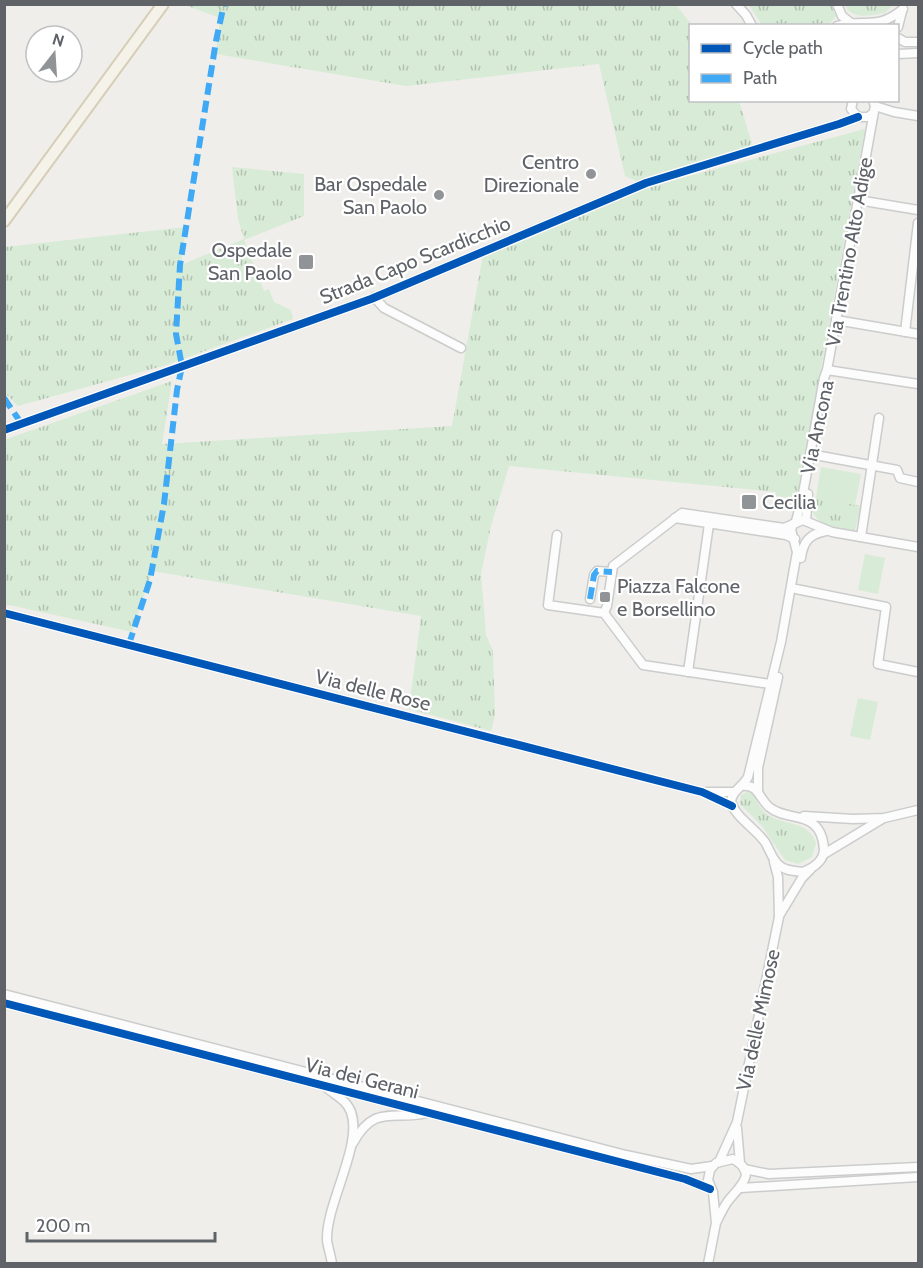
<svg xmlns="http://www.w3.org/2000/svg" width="923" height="1268" font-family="Cabin,sans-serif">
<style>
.grass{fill:url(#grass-tufts)}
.garden{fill:#d8ebd6}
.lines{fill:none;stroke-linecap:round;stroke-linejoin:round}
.minor-casing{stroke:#cbcccc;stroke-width:11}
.major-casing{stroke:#d7ceb8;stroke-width:14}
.minor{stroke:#fdfcfc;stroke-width:8}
.major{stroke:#f4f2e9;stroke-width:10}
.quiet{stroke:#3fa9f5;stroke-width:6;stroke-dasharray:12 6;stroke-linecap:butt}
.cycleway-casing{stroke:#fff;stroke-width:11}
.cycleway{stroke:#0057b8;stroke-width:8}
.poi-dot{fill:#919496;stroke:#fff;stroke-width:2}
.labels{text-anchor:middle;stroke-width:4.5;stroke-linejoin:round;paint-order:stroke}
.poi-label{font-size:20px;fill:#5f6368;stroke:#fff;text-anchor:end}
.street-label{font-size:20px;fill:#5f6368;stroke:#fff}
</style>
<defs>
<pattern id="grass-tufts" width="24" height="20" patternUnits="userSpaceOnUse" patternTransform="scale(1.5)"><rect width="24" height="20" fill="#d8ebd6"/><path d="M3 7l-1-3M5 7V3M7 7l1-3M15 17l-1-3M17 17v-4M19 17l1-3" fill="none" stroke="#b2c2b1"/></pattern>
</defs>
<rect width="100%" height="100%" fill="#efeeea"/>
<g class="grass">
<path d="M185,5H676L692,25L690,26V100L739,101L753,147L637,181L625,176L599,64L406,86L216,54L220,18Z"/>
<path d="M749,5H831L836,16L830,23L805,26L762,25Z"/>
<path d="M845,5H893L885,13C870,15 853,21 845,5Z"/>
<path d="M865,129L797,499L775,496L776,492L509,466L491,526L481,573L486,635L493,651L495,716L491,731L409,709L421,616L152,571L132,632L5,604L4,440L172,381L162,444L452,426L483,255L652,186Z"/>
<path d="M232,167L304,174V216L244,240L264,291L269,289L274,302L291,310L293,319L166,365L18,406L5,393V247L186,227L181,265L244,239L238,219Z"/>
<path d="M816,497L861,506L855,530C838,529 818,527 811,509Z"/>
<path d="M747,792L753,794C757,801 760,809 767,814C783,826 809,820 816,843L812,857L798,864L785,860L762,826L740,804L741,795Z"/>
</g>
<g class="garden">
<path d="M821,467L861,474L855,505L816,497Z"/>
<path d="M865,554L885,558L878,594L858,590Z"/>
<path d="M858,698L878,702L870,740L850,736Z"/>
</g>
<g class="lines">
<g class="minor-casing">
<g id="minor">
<path d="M736,4L746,15L752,26"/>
<path d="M837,4L842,16L851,23"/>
<path d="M837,26C865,18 877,31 903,9"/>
<path d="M898,27L902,11"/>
<path d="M898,38L905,42H918"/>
<path d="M898,54L918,53"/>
<path d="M853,100L851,109L858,117H868L873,113"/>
<path d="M875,106L894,112L918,116"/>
<path d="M858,200L918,210"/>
<path d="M374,297L384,308L461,348"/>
<path d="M836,320L918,334"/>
<path d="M905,332L918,223"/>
<path d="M827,370L918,384"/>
<path d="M4,430L371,299L646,183L839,124L858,117"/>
<path d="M815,455L897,470L900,478L918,482"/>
<path d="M675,518L786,535L795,539"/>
<path d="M796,521L802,499L824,378L827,370L875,106L873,100"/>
<path d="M806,521L808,494"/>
<path d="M557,535L548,605L604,613L643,665L770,684"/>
<path d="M861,537L879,418"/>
<path d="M801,558C803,542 809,534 826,531"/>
<path d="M796,589L886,607L878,664L918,672"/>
<path d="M590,599L594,575L597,571L612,572"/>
<path d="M4,613L702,792L732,806"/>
<path d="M604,613L607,606L613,566L682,513L784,528L803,520L832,532L918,547"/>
<path d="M688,672L709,524"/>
<path d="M741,786C759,784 758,797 769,807C788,823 821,808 824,849C824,861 813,868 803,872C795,871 786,871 780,866C772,860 770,850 765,842C755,828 736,818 731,802C732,790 742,788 748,777L781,642L797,552L791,530L793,524"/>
<path d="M758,791V768L778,677"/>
<path d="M706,792H734"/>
<path d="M804,816L853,819L884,818L918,810"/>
<path d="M824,854L882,819"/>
<path d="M779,916L802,878L810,870"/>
<path d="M4,994L626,1155L691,1169L712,1166"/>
<path d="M4,1003L685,1179L710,1189"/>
<path d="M328,1089C337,1096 347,1101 351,1112C363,1145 326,1203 327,1240C328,1248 331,1256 332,1264"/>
<path d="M737,1128L740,1163"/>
<path d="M353,1143C375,1103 394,1121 427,1113"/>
<path d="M719,1162L737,1122L779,917L778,877L774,862"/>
<path d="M744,1169L769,1174L918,1167"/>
<path d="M741,1188L918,1177"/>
<path d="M708,1264L716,1223L713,1192L708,1180L710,1170L716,1163L733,1159C759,1173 739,1187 728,1201C723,1208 720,1215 716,1223"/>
</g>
</g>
<g class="major-casing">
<path id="major" d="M4,221L163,4"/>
</g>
<use href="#minor" class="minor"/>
<use href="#major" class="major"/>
<g class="quiet">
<path d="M4,398L21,423"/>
<path d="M590,599L594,575L597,571L612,572"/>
<path d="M129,644L150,580L164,504L177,390L182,366L176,334L180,265L216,41L224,4"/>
</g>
<g class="cycleway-casing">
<g id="cycleway">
<path d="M4,430L371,299L646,183L839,124L858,117"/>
<path d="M4,613L702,792L732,806"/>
<path d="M4,1003L685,1179L710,1189"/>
</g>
</g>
<use href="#cycleway" class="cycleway"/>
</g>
<g class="poi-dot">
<circle cx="591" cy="174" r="6"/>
<circle cx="439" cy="195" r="6"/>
<rect x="298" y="254" width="16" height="16" rx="3"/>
<rect x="741" y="494" width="16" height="16" rx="3"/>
<rect x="599" y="591" width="12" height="12" rx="3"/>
</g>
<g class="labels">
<g class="poi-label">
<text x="579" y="169">Centro<tspan x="579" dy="23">Direzionale</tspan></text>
<text x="427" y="191">Bar Ospedale<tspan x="427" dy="23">San Paolo</tspan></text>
<text x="292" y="257">Ospedale<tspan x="292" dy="23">San Paolo</tspan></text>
<text x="762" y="509" text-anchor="start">Cecilia</text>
<text x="617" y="593" text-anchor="start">Piazza Falcone<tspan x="617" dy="23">e Borsellino</tspan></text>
</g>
<g class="street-label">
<text transform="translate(849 252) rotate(-80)" y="7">Via Trentino Alto Adige</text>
<text transform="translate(415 260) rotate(-22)" y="7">Strada Capo Scardicchio</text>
<text transform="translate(817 427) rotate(-78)" y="7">Via Ancona</text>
<text transform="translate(373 690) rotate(14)" y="7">Via delle Rose</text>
<text transform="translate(758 1020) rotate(-78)" y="7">Via delle Mimose</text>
<text transform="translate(362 1078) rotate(14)" y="7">Via dei Gerani</text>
</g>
</g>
<rect width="923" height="1268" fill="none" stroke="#5f6368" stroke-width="12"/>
<rect x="689" y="24" width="210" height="78" fill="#ffffff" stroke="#bfc1c3" stroke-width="1.5"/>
<rect x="701" y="44" width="30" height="9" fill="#0057b8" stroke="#bfc1c3" stroke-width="1.5"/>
<text x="743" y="54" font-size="18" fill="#5f6368">Cycle path</text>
<rect x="701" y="74" width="30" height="9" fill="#3fa9f5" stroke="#bfc1c3" stroke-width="1.5"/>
<text x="743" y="84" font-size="18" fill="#5f6368">Path</text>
<g transform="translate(54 54) rotate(17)"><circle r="28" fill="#ffffff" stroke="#bfc1c3" stroke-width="1.5"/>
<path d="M0-4.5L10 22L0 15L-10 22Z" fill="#919496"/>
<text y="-9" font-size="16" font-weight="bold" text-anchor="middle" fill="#5f6368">N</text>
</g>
<path d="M27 1232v9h188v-9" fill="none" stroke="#5f6368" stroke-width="3"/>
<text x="36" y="1232" font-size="18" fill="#5f6368" stroke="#ffffff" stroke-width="4.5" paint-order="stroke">200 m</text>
</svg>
